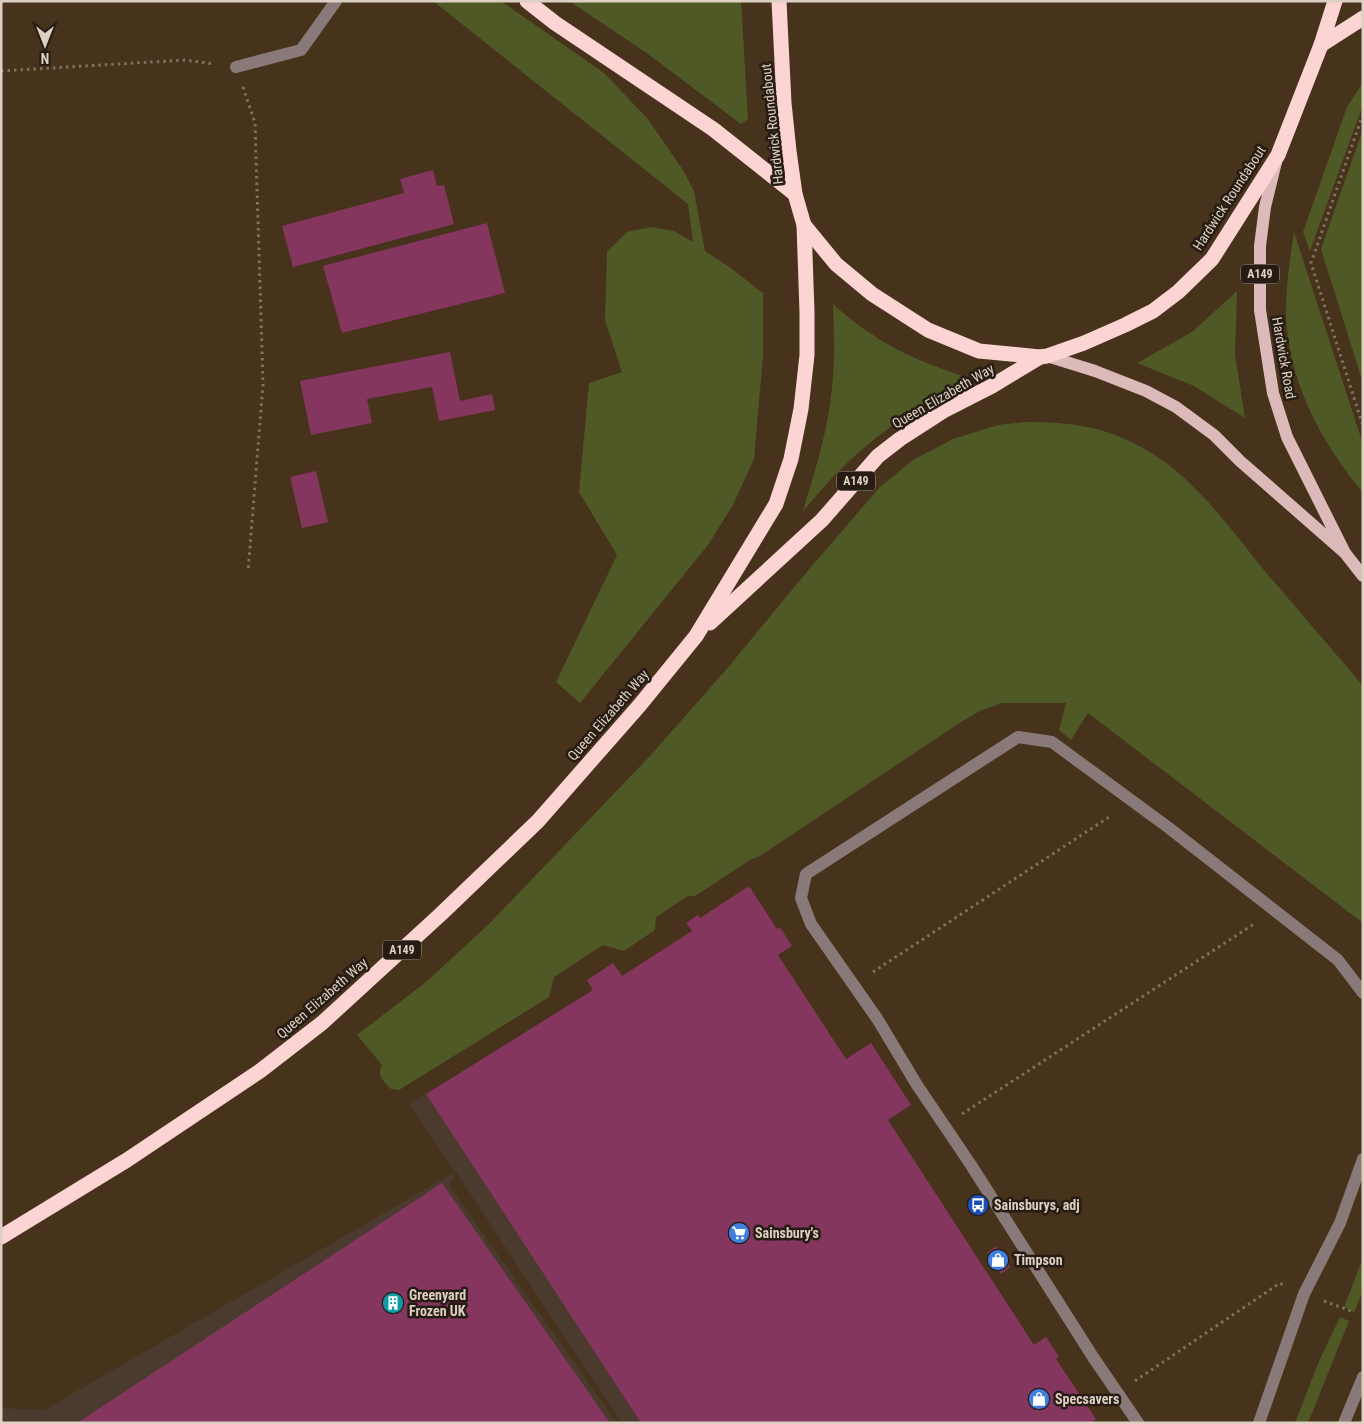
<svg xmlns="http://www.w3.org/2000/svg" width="1364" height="1424" font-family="'Roboto Condensed',sans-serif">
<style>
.industrial{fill:#4a3b2e}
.green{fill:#4f5925}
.building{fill:#84365e}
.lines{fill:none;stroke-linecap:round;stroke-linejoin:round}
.path{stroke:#83715e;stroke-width:3;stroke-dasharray:2.5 4;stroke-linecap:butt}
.minor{stroke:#8a7979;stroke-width:12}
.major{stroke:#dcbab9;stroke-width:12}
.highway{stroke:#fcd4d3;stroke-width:15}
.labels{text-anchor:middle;stroke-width:5;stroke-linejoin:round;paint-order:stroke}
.shield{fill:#261c13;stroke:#a69a8e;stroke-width:1}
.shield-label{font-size:12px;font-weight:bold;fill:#ddd0c3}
.street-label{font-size:14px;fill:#ddd0c3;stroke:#261c13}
.poi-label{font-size:14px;font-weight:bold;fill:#ddd0c3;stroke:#261c13;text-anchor:start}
</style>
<rect width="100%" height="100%" fill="#47321c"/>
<path class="industrial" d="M426,1094L641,1423H622L456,1172L450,1187L617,1423H1V1408L44,1410L455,1172L410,1104Z"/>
<g class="green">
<path d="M433,1H501L604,73L647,118L683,170L694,191L705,251L728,266L763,293V356L754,459L733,505L708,545L580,703L556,682L617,555L579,492L589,383L622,372L605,320L607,252L627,232L651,227L674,231L693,242L688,204Z"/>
<path d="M569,1H741L748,119L741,124L648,54Z"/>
<path d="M1363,82V105L1310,251L1303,232L1347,107Z"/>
<path d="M1363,129V383L1321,249Z"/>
<path d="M1294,232L1363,444V493C1321,442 1287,380 1286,312C1286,285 1290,258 1294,232Z"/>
<path d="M1237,291L1235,355L1245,418L1194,386L1137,363L1192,332Z"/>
<path d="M833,304C875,342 915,361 969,378C925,402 883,429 847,463C831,478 817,495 803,511C815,471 828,430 832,388C835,360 834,332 833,304Z"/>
<path d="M1025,422C1071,422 1104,426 1145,449C1193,476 1230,528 1264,570C1297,609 1330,647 1363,686V923L1088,713L1071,740L1059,730L1066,703H1002L980,711L961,722L760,856L750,860L695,896H688L656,917L655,930L624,951L603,945L554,977L549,997L399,1090L391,1089C384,1082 376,1075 382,1065L357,1035L426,982L489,924L649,757L725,671L811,567L880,487L913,460L953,439L998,425Z"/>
<path d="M1363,1258V1291L1354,1312L1344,1307Z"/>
<path d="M1340,1317L1349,1321L1308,1423H1295L1319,1361Z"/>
</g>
<g class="building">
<path d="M433,170L437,186L444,185L454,224L293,267L282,226L404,193L400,179Z"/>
<path d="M487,223L505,293L342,333L323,266Z"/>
<path d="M450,352L460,401L492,394L495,410L439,421L432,387L367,399L372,423L311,435L300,381Z"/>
<path d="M316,471L328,522L302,528L290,477Z"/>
<path d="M749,886L777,929L780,927L792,946L778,955L846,1059L871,1043L911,1105L888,1120L1034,1345L1046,1337L1059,1357L1056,1359L1096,1419L1091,1423H641L426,1094L593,990L587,980L613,963L622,976L692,931L686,923L698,915L700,918Z"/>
<path d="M442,1183L610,1423H77Z"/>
<path d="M996,1246L1010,1267L1001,1274L987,1253Z"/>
</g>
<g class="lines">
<g class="path">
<path d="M1,71L185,60L214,64"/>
<path d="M243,87L255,123L263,384L248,572"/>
<path d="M1363,114L1311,263L1363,426"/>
<path d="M873,972L1109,817"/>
<path d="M962,1114L1254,924"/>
<path d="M1324,1301L1354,1312"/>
<path d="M1135,1381L1280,1283L1283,1285"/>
</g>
<g class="minor">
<path d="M236,67L301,50L336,1"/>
<path d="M1138,1423L1093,1357L971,1165L917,1085L878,1020L811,924L801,898L806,874L1018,737L1052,742L1169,828L1338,960L1363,993"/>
<path d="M1259,1423L1304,1294L1340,1223L1363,1159"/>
<path d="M1344,1423L1363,1377"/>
</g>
<g class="major">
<path d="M1276,162L1265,207L1260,246V310L1273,393L1287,437L1345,553"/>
<path d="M1047,356L1095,371L1146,391L1176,407L1214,435L1240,461L1345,553L1363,576"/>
</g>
<g class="highway">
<path d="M527,1L555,23L713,129L795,194"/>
<path d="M779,1L784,103L789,151L795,194L804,225L836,264L872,294L928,330L979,351L1040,357L1047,356L1084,343L1125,325L1153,311L1178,292L1212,259L1278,155L1321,45L1335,1"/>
<path d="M1321,45L1363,18"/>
<path d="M710,623L822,520L878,456L900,439L945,410L992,386L1040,357"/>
<path d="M1,1237L127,1160L260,1071L322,1023L441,914L538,821L639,706L696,636L776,504L791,459L801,409L807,355V312L804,225"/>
</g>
</g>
<defs>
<g id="bus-disc" transform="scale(1.125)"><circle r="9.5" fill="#1a4fb4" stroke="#261c13"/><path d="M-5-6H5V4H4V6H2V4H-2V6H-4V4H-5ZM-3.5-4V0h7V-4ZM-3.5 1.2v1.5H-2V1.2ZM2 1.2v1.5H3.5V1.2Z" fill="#fff"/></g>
<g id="supermarket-disc" transform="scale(1.125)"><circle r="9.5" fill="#3f7fe0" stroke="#261c13"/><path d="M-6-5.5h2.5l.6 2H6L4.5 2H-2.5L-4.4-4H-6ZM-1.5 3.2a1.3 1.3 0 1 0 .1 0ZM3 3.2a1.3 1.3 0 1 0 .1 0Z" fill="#fff"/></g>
<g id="shop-disc" transform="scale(1.125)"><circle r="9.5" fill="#3f7fe0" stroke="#261c13"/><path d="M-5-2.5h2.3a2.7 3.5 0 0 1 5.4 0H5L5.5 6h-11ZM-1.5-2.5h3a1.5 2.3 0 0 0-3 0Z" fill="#fff"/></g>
<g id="building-disc" transform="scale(1.125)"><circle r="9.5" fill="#0f9aa8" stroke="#261c13"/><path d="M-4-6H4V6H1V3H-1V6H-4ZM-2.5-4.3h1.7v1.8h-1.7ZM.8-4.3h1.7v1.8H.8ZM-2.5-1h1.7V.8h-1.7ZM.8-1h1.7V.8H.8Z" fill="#fff"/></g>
</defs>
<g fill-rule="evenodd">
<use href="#bus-disc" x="978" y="1205"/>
<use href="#supermarket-disc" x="739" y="1233"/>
<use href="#shop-disc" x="998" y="1260"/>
<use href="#building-disc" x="393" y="1303"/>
<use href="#shop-disc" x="1039" y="1399"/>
</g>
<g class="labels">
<g class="shield">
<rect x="1241" y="264.5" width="38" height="19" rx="4"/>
<rect x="837" y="471.5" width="38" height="19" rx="4"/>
<rect x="383" y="940.5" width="38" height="19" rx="4"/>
</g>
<g class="shield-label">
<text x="1260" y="278">A149</text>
<text x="856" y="485">A149</text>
<text x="402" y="954">A149</text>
</g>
<g class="street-label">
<text transform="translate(772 124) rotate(-96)" y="5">Hardwick Roundabout</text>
<text transform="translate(1229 198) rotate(-57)" y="5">Hardwick Roundabout</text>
<text transform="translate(1284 358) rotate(80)" y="5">Hardwick Road</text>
<text transform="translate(943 396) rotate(-30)" y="5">Queen Elizabeth Way</text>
<text transform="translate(608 715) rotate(-49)" y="5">Queen Elizabeth Way</text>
<text transform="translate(322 998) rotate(-41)" y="5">Queen Elizabeth Way</text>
</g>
<g class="poi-label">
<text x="994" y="1210">Sainsburys, adj</text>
<text x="755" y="1238">Sainsbury's</text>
<text x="1014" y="1265">Timpson</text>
<text x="409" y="1300">Greenyard<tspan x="409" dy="16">Frozen UK</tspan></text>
<text x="1055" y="1404">Specsavers</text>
</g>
</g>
<rect width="1364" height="1424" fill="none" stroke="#ddd0c3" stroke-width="5"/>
<g transform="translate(45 45) rotate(180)" stroke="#261c13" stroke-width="4" paint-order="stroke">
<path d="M0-4L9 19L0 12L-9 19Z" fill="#ddd0c3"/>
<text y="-8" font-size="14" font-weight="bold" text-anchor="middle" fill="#ddd0c3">N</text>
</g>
</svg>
